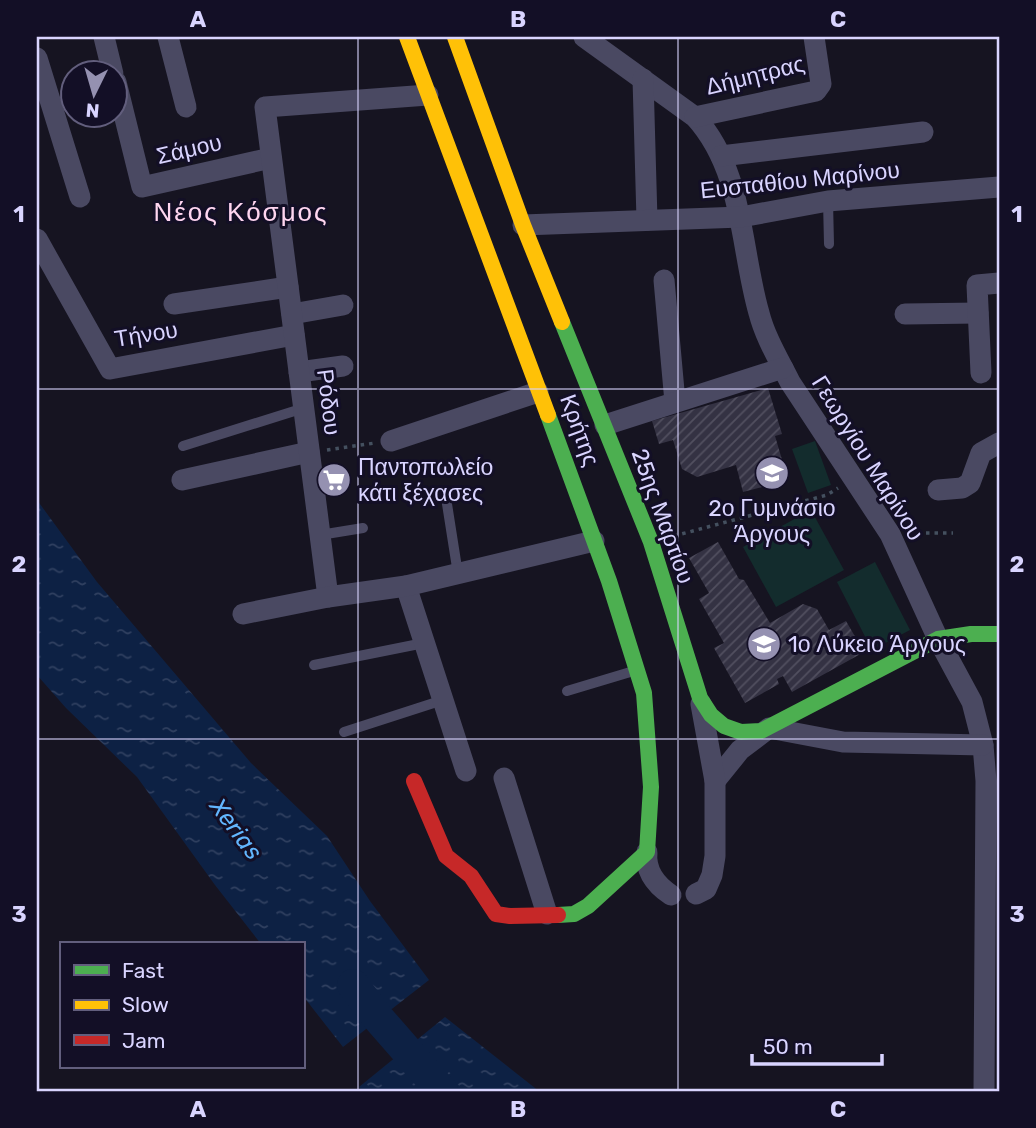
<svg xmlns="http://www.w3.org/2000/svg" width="1036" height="1128" font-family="Rubik,sans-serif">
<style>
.pitch{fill:#132c2d}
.water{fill:url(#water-ripples)}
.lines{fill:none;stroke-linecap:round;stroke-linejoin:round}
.river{stroke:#0d2144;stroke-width:32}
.building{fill:url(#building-hatch)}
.path{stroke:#44505f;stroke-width:3.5;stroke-dasharray:3.5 5;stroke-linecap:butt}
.lane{stroke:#4a4962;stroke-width:10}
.street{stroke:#4a4962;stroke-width:21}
.fast{stroke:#4caf50;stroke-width:16}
.slow{stroke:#ffc107;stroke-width:16}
.jam{stroke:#c62828;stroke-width:16}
.grid{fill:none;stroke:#d9d4ff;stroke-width:2;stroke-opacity:0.55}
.labels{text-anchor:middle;stroke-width:6;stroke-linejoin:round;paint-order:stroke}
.street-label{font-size:23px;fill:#d9d4ff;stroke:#130f26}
.poi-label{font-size:23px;fill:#d9d4ff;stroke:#130f26;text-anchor:start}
.water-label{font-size:24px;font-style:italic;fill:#62b6ff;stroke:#130f26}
.quarter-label{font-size:26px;letter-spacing:2px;fill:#ffd6f0;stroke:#130f26}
.neatline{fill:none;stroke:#d9d4ff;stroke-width:2.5}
.grid-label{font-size:23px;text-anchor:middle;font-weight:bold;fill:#d9d4ff}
</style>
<defs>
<pattern id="water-ripples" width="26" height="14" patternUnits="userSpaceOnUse" patternTransform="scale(1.75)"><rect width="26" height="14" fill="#0d2144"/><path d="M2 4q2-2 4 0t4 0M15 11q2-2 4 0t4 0" fill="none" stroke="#304060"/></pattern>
<pattern id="building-hatch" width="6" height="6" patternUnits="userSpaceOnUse" patternTransform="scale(1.75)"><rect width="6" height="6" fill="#343243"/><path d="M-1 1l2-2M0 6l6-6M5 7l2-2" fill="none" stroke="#514f5f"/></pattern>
</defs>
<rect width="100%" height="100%" fill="#161421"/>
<g class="pitch">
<path d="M815,441L831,485L808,493L792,449Z"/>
<path d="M811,510L844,570L776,607L743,547Z"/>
<path d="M875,562L910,630L872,650L837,582Z"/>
</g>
<g class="water">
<path d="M37,500L97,582L251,763L327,836L370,901L429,980L343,1047L303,996V944H261L215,885L137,777L66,708L37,675Z"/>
<path d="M445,1017L535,1088L538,1091H362L359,1087Z"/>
</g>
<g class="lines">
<path class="river" d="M353,985L379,1019L442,1091"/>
</g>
<g class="building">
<path d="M768,388L782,434L775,436L788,480L743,492L736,465L697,477L682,469L673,440L659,444L652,421Z"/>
<path d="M718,542L739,579L744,580L770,623L803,604L817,609L829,630L846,621L864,652L792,692L783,676L777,679L779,684L745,703L714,648L724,643L699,599L709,593L689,558Z"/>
</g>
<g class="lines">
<g class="path">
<path d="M327,450L375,443"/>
<path d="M909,533H953"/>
<path d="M674,536L827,495L838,488"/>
</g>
<g class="lane">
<path d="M828,201L829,244"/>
<path d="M183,446L304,408"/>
<path d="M447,504L458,574"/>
<path d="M320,535L363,528"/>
<path d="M314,665L424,643"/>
<path d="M567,691L637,670"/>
<path d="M344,732L443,700"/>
</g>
<g class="street">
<path d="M104,37L113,74"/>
<path d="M168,37L186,107"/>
<path d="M584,37L695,117C744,171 740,247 759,313C765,337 779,360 790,382L890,534L938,639L972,702L983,745L986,781L984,1091"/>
<path d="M37,58L80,197"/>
<path d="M643,79L647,220"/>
<path d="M116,82L142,187L271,158"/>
<path d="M695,117L816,91L821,84L814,37"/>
<path d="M721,156L923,132"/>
<path d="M523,225L741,217L828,201L999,187"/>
<path d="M37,239L110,369L294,335"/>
<path d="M664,280L675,402"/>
<path d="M174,304L288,287"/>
<path d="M292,314L343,305"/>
<path d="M905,314L978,313"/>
<path d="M299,372L343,366"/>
<path d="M981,373L977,285L999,283"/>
<path d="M605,425L783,368"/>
<path d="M391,441L538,392"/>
<path d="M182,480L309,452"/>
<path d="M938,490L962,488L970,483L981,453L999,443"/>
<path d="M406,586L466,771"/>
<path d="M328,597L265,107L428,95"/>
<path d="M243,614L328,597L406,586L594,541"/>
<path d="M504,778L547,914"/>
<path d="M715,781L740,750L769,728L843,742L983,745"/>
<path d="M647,852C645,871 656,885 671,895"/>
<path d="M696,894L706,889L712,875L715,856V781L701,704"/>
</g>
<g class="fast">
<path d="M562,322L651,542L700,698L711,715L724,726L741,732L761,731L938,639L971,634H999"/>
<path d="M548,415L609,581L644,693L651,787L647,852L588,906L574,914L558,915"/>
</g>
<g class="slow">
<path d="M407,37L548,415"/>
<path d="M455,37L523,225L562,322"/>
</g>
<path class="jam" d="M414,781L446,856L471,876L496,914L510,916L558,915"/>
</g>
<path class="grid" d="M358,37V1091M678,37V1091M37,389H999M37,739H999"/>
<defs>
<g id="school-disc" transform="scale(1.75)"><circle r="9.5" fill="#9591b1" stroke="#130f26"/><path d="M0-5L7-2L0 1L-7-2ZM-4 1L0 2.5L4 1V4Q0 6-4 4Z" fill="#fff"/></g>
<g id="supermarket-disc" transform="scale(1.75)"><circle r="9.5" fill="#9591b1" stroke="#130f26"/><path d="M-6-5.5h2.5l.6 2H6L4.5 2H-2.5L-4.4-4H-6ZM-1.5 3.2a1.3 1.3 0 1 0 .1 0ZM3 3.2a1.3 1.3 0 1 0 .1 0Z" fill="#fff"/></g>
</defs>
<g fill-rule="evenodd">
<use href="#school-disc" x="772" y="473"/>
<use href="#supermarket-disc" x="334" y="480"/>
<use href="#school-disc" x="764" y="644"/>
</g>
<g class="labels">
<g class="street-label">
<text transform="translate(755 75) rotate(-14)" y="8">Δήμητρας</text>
<text transform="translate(189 149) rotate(-13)" y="8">Σάμου</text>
<text transform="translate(800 180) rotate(-6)" y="8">Ευσταθίου Μαρίνου</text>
<text transform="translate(146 334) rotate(-9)" y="8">Τήνου</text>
<text transform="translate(329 402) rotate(83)" y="8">Ρόδου</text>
<text transform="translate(580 430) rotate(70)" y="8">Κρήτης</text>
<text transform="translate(868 458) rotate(58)" y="8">Γεωργίου Μαρίνου</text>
<text transform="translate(663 516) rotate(70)" y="8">25ης Μαρτίου</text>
</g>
<g class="poi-label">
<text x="358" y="475">Παντοπωλείο<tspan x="358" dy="26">κάτι ξέχασες</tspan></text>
<text x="772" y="516" text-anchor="middle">2ο Γυμνάσιο<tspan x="772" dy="26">Άργους</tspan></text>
<text x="788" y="652">1ο Λύκειο Άργους</text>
</g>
<g class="water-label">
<text transform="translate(236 829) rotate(53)" y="8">Xerias</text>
</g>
<g class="quarter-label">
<text x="241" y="221">Νέος Κόσμος</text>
</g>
</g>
<rect width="1036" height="1128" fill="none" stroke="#130f26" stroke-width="77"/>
<rect x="60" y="942" width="245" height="126" fill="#130f26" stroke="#625e7d" stroke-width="2"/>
<rect x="74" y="965" width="35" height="10" fill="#4caf50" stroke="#625e7d" stroke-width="2"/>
<text x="122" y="978" font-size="21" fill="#d9d4ff">Fast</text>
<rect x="74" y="1000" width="35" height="10" fill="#ffc107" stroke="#625e7d" stroke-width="2"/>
<text x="122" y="1012" font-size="21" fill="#d9d4ff">Slow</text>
<rect x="74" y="1035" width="35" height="10" fill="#c62828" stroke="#625e7d" stroke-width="2"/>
<text x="122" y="1048" font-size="21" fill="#d9d4ff">Jam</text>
<g transform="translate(94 94) rotate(185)"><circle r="33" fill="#130f26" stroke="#625e7d" stroke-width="2"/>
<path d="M0-5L12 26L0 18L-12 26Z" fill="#9591b1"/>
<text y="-10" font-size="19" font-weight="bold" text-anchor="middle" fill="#d9d4ff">N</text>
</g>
<path d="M752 1054v10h130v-10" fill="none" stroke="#d9d4ff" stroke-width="3.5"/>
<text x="763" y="1054" font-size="21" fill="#d9d4ff" stroke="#130f26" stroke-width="5" paint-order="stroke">50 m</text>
<rect x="38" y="38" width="960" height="1052" class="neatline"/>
<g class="grid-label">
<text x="198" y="27">A</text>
<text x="518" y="27">B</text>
<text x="838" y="27">C</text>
<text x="19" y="222">1</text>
<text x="1017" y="222">1</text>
<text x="19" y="572">2</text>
<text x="1017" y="572">2</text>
<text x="19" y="922">3</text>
<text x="1017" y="922">3</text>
<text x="198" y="1117">A</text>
<text x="518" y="1117">B</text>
<text x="838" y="1117">C</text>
</g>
</svg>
